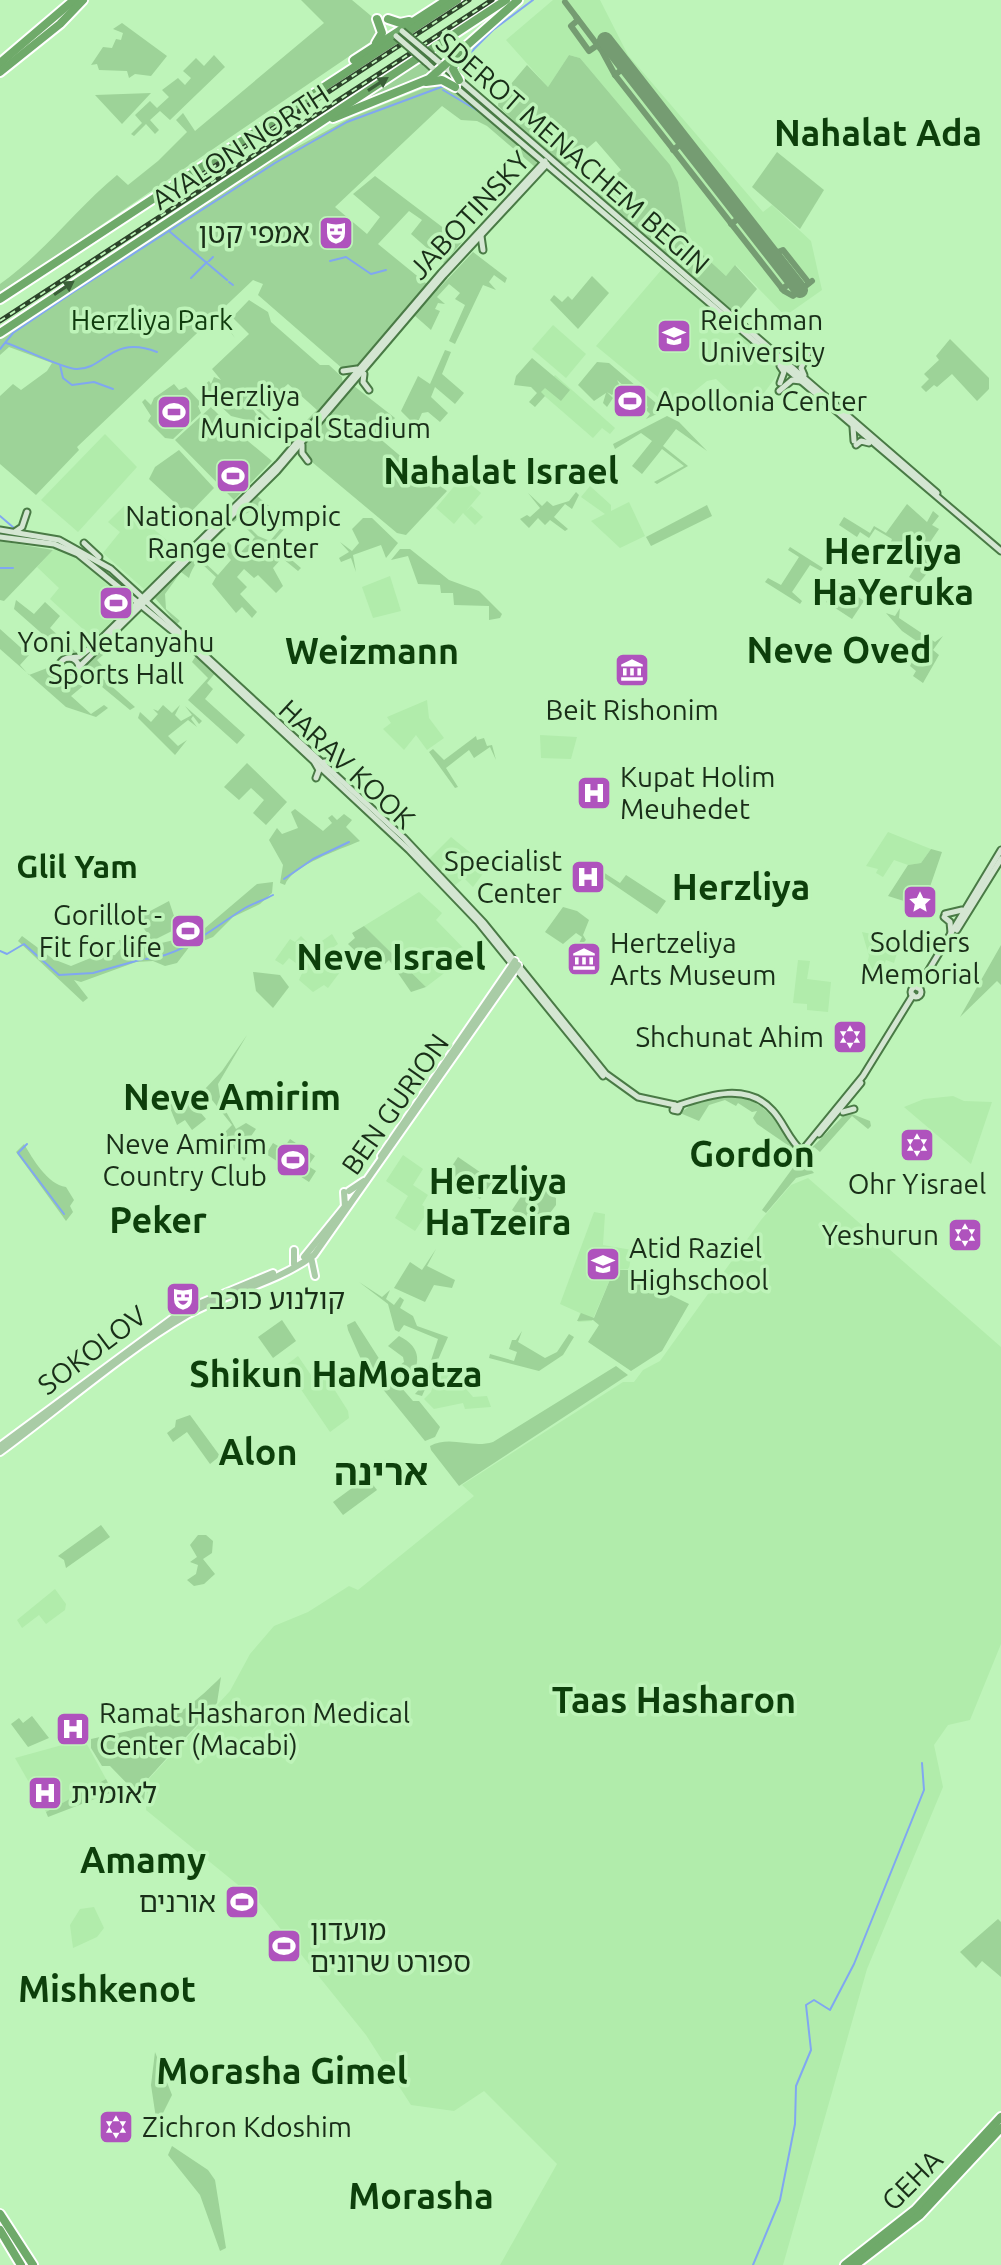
<svg xmlns="http://www.w3.org/2000/svg" width="1001" height="2265" font-family="Ubuntu,'Noto Sans Hebrew',sans-serif">
<style>
.built{fill:#b1ecab}
.green{fill:#9dd398}
.lines{fill:none;stroke-linecap:round;stroke-linejoin:round}
.stream{stroke:#80a7f1;stroke-width:2}
.taxiway{stroke:#759c72;stroke-width:6}
.runway{stroke:#759c72;stroke-width:16}
.secondary-casing{stroke:#497a45;stroke-width:9}
.primary-casing{stroke:#fff;stroke-width:10}
.highway-casing{stroke:#fff;stroke-width:12}
.secondary{stroke:#d4e6d2;stroke-width:5}
.primary{stroke:#a9cca6;stroke-width:6}
.highway{stroke:#6faa6a;stroke-width:8}
.rail-casing{stroke:#2c452a;stroke-width:5}
.rail{stroke:#bef4b9;stroke-width:2;stroke-dasharray:6;stroke-linecap:butt}
.secondary-bridge-casing{stroke:#497a45;stroke-width:9;stroke-linecap:butt}
.secondary-bridge{stroke:#d4e6d2;stroke-width:5}
.oneway{fill:#3b6039}
.labels{text-anchor:middle;stroke-width:7;stroke-linejoin:round;paint-order:stroke}
.street-label{font-size:28px;fill:#192e18;stroke:#bef4b9}
.poi-label{font-size:28px;fill:#192e18;stroke:#bef4b9;text-anchor:start}
.park-label{font-size:28px;fill:#103c0e;stroke:#bef4b9}
.quarter-label{font-size:32px;font-weight:bold;fill:#0d3f0b;stroke:#bef4b9}
.district-label{font-size:36px;font-weight:bold;fill:#0d3f0b;stroke:#bef4b9}
</style>
<rect width="100%" height="100%" fill="#bef4b9"/>
<g class="built">
<path d="M553,0H600L628,55L763,212L772,205L811,241L822,290L785,316L736,265L726,276L688,241L678,182L664,158L580,58L569,55L548,87L506,40Z"/>
<path d="M663,268L781,370L753,408L746,407L716,379L707,381L686,398L665,403L596,346Z"/>
<path d="M553,325L586,354L566,378L532,349Z"/>
<path d="M555,375L615,428L610,434L602,428L593,438L540,392Z"/>
<path d="M105,434L137,467L78,532L41,500Z"/>
<path d="M462,477L481,493L466,511L471,506L483,517L475,525L463,513L454,524L436,508Z"/>
<path d="M590,486L611,505V511L629,502L645,536L620,548L591,521L605,514L581,497Z"/>
<path d="M125,505L182,553L144,589L103,553L120,532L108,522Z"/>
<path d="M55,548L85,561L129,602L95,640L50,599L59,588L37,567Z"/>
<path d="M390,576L401,611L373,618L362,587Z"/>
<path d="M427,700L429,718L444,738L427,750L416,735L404,750L383,729L391,723L387,717Z"/>
<path d="M540,735L577,737L571,759L541,758Z"/>
<path d="M888,832L903,838L931,849L921,863L908,865L894,860L883,877L876,873L878,869L866,866Z"/>
<path d="M451,837L488,867L473,887L464,878L454,886L428,860Z"/>
<path d="M419,892L442,913L436,920L469,954L426,987L364,926Z"/>
<path d="M862,932L895,939L893,948L898,950L894,963L886,960L880,975L865,971L869,956Z"/>
<path d="M332,934L338,944L327,952L343,968L328,988L324,985L313,992L299,980L304,969L289,958L283,965L275,960L290,939L295,942L301,936L307,942L305,945L309,950Z"/>
<path d="M798,960L810,961L807,979L831,982L828,1012L807,1010V1004L793,1003Z"/>
<path d="M953,1096L964,1101L992,1102L971,1164L904,1107L924,1099Z"/>
<path d="M403,1155L423,1169L413,1185L428,1195L422,1205L429,1210L415,1231L395,1218L408,1196L386,1181Z"/>
<path d="M808,1178L1001,1347V1644L970,1720L948,1725L934,1745L943,1787L867,1969L783,2265H500L557,2164L484,2091L454,2111L411,2105L366,2035L258,1901L146,1810L147,1781L230,1691L250,1654L274,1626L308,1612L349,1586L358,1590L474,1496L462,1485L623,1382H634L643,1370L660,1361L761,1220L791,1185Z"/>
<path d="M594,1212L605,1214L603,1245L632,1250L629,1269L614,1270L592,1321L578,1322L580,1313L560,1304Z"/>
<path d="M298,1356L313,1378L329,1381L348,1411L349,1418L330,1432L285,1366Z"/>
<path d="M446,1365L464,1386H469L467,1390L473,1397L487,1396L491,1407L465,1409L463,1403L434,1409L424,1399L431,1392L436,1375Z"/>
<path d="M55,1589L66,1604L65,1610L46,1624L39,1615L22,1628L17,1620Z"/>
<path d="M84,1739L106,1779L46,1812L15,1758Z"/>
<path d="M94,1907L104,1928L97,1937L73,1948L70,1925L80,1909Z"/>
</g>
<g class="green">
<path d="M301,0H352L376,20L379,36L0,294V284C44,253 76,209 117,175L128,185L158,161L187,132L176,120L183,113L195,131L324,23Z"/>
<path d="M122,23L167,56L151,76L135,74L129,78L127,71L99,70L97,64L91,65L103,47L112,48L116,39L121,40L123,33L113,29Z"/>
<path d="M214,55L225,67L170,120L160,111L150,120L159,130L155,134L146,124L134,136L131,134L142,123L135,115L150,101L157,108L169,97L162,90L178,78L185,85L191,78L183,71L196,58L204,66Z"/>
<path d="M569,55L580,58L670,165L678,182L688,241L726,276L735,265L757,289L736,314L594,194L621,170L596,141L564,168L498,106L499,98L527,65L548,87Z"/>
<path d="M420,61L433,71L345,109Z"/>
<path d="M437,83C458,89 529,144 537,163L535,167L487,126L477,121L461,120L442,106L335,207L367,234L380,217L353,194L375,176L462,242L444,263L411,234L422,220L409,211L378,244L427,284L355,367L343,369L258,295L263,284L253,280L77,447L79,450L36,495L0,464V396L13,384L21,390L47,371L52,363L9,347L0,355V339L275,159L350,118Z"/>
<path d="M151,93L122,124L95,95Z"/>
<path d="M777,152L824,190L800,229L752,187Z"/>
<path d="M473,252L507,278L505,283L494,275L489,282L496,290L483,285L455,344L449,341L465,305L455,299L460,293L449,284L437,297L445,304L438,303L435,309L440,311L431,330L414,315Z"/>
<path d="M592,276L609,293L578,329L550,300L554,295L562,302L568,296L572,300Z"/>
<path d="M249,300L268,312L271,322L320,365H329L342,377L343,385L297,440L292,435L317,410L288,384L278,393L272,388L263,401L260,399L255,404L280,429L249,404L258,416L255,422L231,416L214,400L227,401L202,387L209,381L211,384L214,377L221,380L212,369L249,334L233,318L227,326L235,338L225,325Z"/>
<path d="M950,339L989,378V389L977,401L952,374L937,387L934,385L926,392L921,387L929,379L924,374L939,360L936,356Z"/>
<path d="M445,350L451,352L442,374L464,393L455,404L435,387L431,397L448,413L440,422L428,412L422,413L416,426L401,411L418,376L430,384Z"/>
<path d="M532,358L570,390L561,401L545,388L541,392L545,396L535,407L529,402L537,393L531,387L514,385L516,376Z"/>
<path d="M597,362L609,363L656,403L659,413L646,419L650,414L646,410L648,407L617,380L620,386L612,395L607,392L613,398L607,407L603,403L606,393L594,401L578,385Z"/>
<path d="M174,384L179,390L186,387L201,403L198,406L201,413L173,439L165,438L148,421L151,416L142,402L145,399L151,405L154,398Z"/>
<path d="M354,386L395,418L378,437L411,465L405,472L410,476L422,467L427,472L425,475L447,491L406,535L397,533L306,457L302,448Z"/>
<path d="M211,407L229,425L239,426L243,437L272,461L234,500L175,440Z"/>
<path d="M667,416L679,422L707,451L676,429L663,446L688,466L657,484L654,482L684,466L662,449L642,474L632,466L652,441L641,433L615,449L613,444Z"/>
<path d="M179,450L214,488L188,515L149,479L155,467Z"/>
<path d="M576,492L579,495L572,509L565,504L554,517L568,529L565,531L550,520L545,525L538,518L529,528L520,519L527,515L530,517L540,508L528,493L542,506L547,501L553,506L569,501Z"/>
<path d="M256,495L269,506C243,505 196,553 189,578L181,572L165,594L166,609L180,621L177,624L155,598Z"/>
<path d="M907,504L927,522L933,511L939,516L932,525L939,529L924,551L938,560L919,583L909,577L919,561L890,544L892,539L875,529L869,538L860,532L857,537L839,525L844,517L870,533L874,526L886,533Z"/>
<path d="M707,505L712,516L651,546L646,537Z"/>
<path d="M363,518H372L398,543L386,558L381,545L353,555L356,572L351,558L341,562L339,558L349,552L340,542L352,551L359,543L352,529Z"/>
<path d="M244,522L258,536L270,541L285,523L288,525L272,543L301,568L298,571L282,558L273,568L283,586L276,593L258,575L254,578L244,569L237,577L247,587L240,594L257,612L252,618L242,607L236,613L212,584L216,577L202,564L204,562L218,575L231,560L221,549L228,542L240,553L255,537L242,524Z"/>
<path d="M0,541L53,550L4,601L0,600Z"/>
<path d="M790,547L823,568L821,571L810,565L792,592L802,601L800,604L765,582L768,578L781,585L799,557L788,550Z"/>
<path d="M400,549H410L449,580L479,591L502,614L500,618L489,620V606L454,605L453,593H441L440,585L418,584L408,556L391,560Z"/>
<path d="M839,583L864,601L852,619L826,602Z"/>
<path d="M16,600L34,614L45,602L60,616L50,628L77,653H64L14,609Z"/>
<path d="M900,608L899,618L935,642L943,636L933,650L939,655L923,683L913,676L916,671L910,666L921,644L902,631L886,613L895,616Z"/>
<path d="M0,629L29,655L20,665L29,675L55,665L61,679L83,686L71,696L91,714L104,705L108,708L96,717L66,707L0,649Z"/>
<path d="M116,637L120,641L97,660L104,668L98,674L135,707L130,710L84,672L85,665Z"/>
<path d="M197,654L216,672L207,683L213,689L205,699L245,735L237,744L188,700L208,678L192,662Z"/>
<path d="M163,705L172,713L180,705L175,715L181,721L192,715L185,706L202,721L199,724L193,716L191,719L197,727L188,720L168,736L178,746L187,740L175,755L138,718L140,712L151,722L158,714L153,709L158,711Z"/>
<path d="M476,736L477,740L484,738L487,746L492,745L496,760L490,747L474,758L469,750L446,768L458,787L455,788L429,752L433,749L444,760Z"/>
<path d="M247,763L287,802L266,825L253,813L264,800L251,788L239,800L224,787Z"/>
<path d="M295,809L323,831L332,823L328,818L332,815L337,820L344,814L352,820L346,827L360,841C341,849 291,866 285,885L280,883L283,865L269,840L277,828L282,834L298,828L291,812Z"/>
<path d="M931,849L942,852L923,907L888,896L908,865L921,863Z"/>
<path d="M603,872L620,883L626,875L666,901L657,914L601,876Z"/>
<path d="M273,882L272,893L260,904L233,917L213,937L190,946L177,963L165,966L153,961L136,962L81,982L74,980L88,998L83,1002L18,941L22,936L53,959L71,966L93,957L115,955L121,948L119,940L157,944L187,937L191,940L257,884Z"/>
<path d="M169,901L178,928L152,941L137,918Z"/>
<path d="M563,907L577,911L589,920L583,935L586,940L579,947L582,951H577L571,960L582,937L576,933L563,944L545,932Z"/>
<path d="M364,926L426,987L411,992L389,960L385,964L373,954L366,961L348,944L355,938L352,933Z"/>
<path d="M1001,945V985L997,981L960,1017Z"/>
<path d="M253,972L280,975L289,987L273,1008L256,991Z"/>
<path d="M247,1035L218,1084L221,1103L236,1129L246,1123L256,1129L249,1139L238,1132L233,1140L250,1152L244,1161L223,1134L232,1125L204,1090L222,1071Z"/>
<path d="M184,1093L206,1119L192,1130L185,1120L177,1125L168,1103Z"/>
<path d="M724,1096C763,1095 776,1120 795,1150L757,1124L753,1118L757,1111L752,1112L738,1103L736,1106L725,1100L709,1105L699,1121L680,1113L691,1105Z"/>
<path d="M847,1112L870,1121L871,1126L868,1129L852,1116L820,1152L814,1147L803,1160L814,1173L796,1178L766,1213L762,1210L795,1165Z"/>
<path d="M290,1139L315,1156L308,1166L316,1171L309,1182L266,1154L273,1143L283,1149Z"/>
<path d="M24,1144C33,1159 47,1184 66,1187L74,1200L70,1206L73,1212L66,1221L16,1152Z"/>
<path d="M458,1157L493,1181L480,1199L446,1175Z"/>
<path d="M532,1180L556,1198V1205L538,1229L512,1210Z"/>
<path d="M436,1249L427,1266L455,1280L452,1288L434,1285L425,1302L394,1288L410,1262L422,1270Z"/>
<path d="M614,1270H630V1275L689,1304L662,1351L631,1371L588,1342L599,1325L593,1320L577,1321L581,1313L594,1318Z"/>
<path d="M359,1282L382,1297L390,1290L386,1299L394,1305L400,1297L404,1300L400,1308L413,1316L417,1326L448,1337L422,1396L415,1394L423,1385L438,1339L404,1325L399,1332L395,1330L388,1304Z"/>
<path d="M282,1320L296,1341L273,1358L258,1337Z"/>
<path d="M355,1321L387,1371L413,1401H419L440,1427L435,1437L425,1441L364,1366L348,1330L347,1325Z"/>
<path d="M522,1331L518,1342L545,1358L557,1352L569,1334L574,1337L563,1355L539,1371L489,1358L490,1354L514,1361L517,1352L509,1349L512,1340H516Z"/>
<path d="M399,1336C422,1347 422,1365 406,1384L394,1370L404,1362L403,1357L388,1346Z"/>
<path d="M616,1366L628,1375L459,1486L431,1450L430,1446C451,1435 471,1449 493,1442Z"/>
<path d="M190,1415L220,1456L210,1464L187,1432L173,1442L167,1433L175,1427L176,1420Z"/>
<path d="M367,1477L377,1490L343,1515L333,1502Z"/>
<path d="M101,1525L110,1537L66,1568L64,1560L58,1556Z"/>
<path d="M198,1535H206L213,1541L212,1553L203,1559L215,1574L204,1584L194,1586L187,1580L196,1574L198,1565L190,1562L197,1557L190,1545Z"/>
<path d="M221,1677L217,1703L146,1781L144,1801L110,1766H102L91,1748V1739C156,1725 172,1726 221,1677Z"/>
<path d="M32,1716L49,1738L28,1747L11,1724L19,1718L23,1723Z"/>
<path d="M106,1779L113,1792L48,1817L46,1812Z"/>
<path d="M998,1919L1001,1922V1977L982,1961L976,1968L960,1952Z"/>
<path d="M155,2052L172,2095L157,2125L151,2085Z"/>
<path d="M172,2146L208,2170L215,2180L226,2248L220,2251L200,2195L168,2155Z"/>
</g>
<g class="lines">
<g class="stream">
<path d="M460,72L474,49L493,30L533,0"/>
<path d="M443,90L485,115"/>
<path d="M169,231L227,280"/>
<path d="M209,261L213,257"/>
<path d="M330,261L346,257L371,274L386,270"/>
<path d="M191,278L207,262"/>
<path d="M229,282L233,285"/>
<path d="M6,343C22,348 64,369 76,369C105,370 111,334 157,352"/>
<path d="M0,349L13,333L72,293L275,163L347,122L444,86"/>
<path d="M60,365L63,378L72,385L94,382L113,389"/>
<path d="M0,516L14,528"/>
<path d="M0,568H13"/>
<path d="M284,879L313,859L349,842"/>
<path d="M0,951L7,954L24,944L59,975L93,973L143,959"/>
<path d="M146,959C184,955 214,927 245,908C254,903 264,900 273,895"/>
<path d="M27,1144L18,1153L64,1214"/>
<path d="M753,2265L780,2200L795,2124L796,2086L811,2050L806,2005L814,2000L830,2010L854,1964L924,1790L922,1763"/>
</g>
<g class="taxiway">
<path d="M565,2L602,51L615,75L784,291L793,296L812,281"/>
<path d="M576,17L578,20L571,26L589,51L605,40"/>
<path d="M615,75L626,66"/>
<path d="M673,150L685,141"/>
<path d="M731,224L742,216"/>
<path d="M773,254L783,250L809,283"/>
<path d="M782,289L793,281"/>
</g>
<path class="runway" d="M605,40L800,290"/>
<g class="secondary-casing">
<g id="secondary">
<path d="M433,57L937,493"/>
<path d="M426,62L439,74"/>
<path d="M453,85L1001,551"/>
<path d="M481,236L483,250"/>
<path d="M786,361L800,358"/>
<path d="M343,371L357,369"/>
<path d="M364,374L363,382L369,390"/>
<path d="M804,375L801,368L808,354"/>
<path d="M780,383L784,372L780,366"/>
<path d="M779,391L792,380L801,381"/>
<path d="M853,427L854,441"/>
<path d="M302,445V453L308,461"/>
<path d="M856,445L861,441L869,443"/>
<path d="M0,530L59,540L111,569L404,838L484,923L606,1074L638,1097L675,1105"/>
<path d="M16,531L22,527L27,512"/>
<path d="M0,537L54,544L78,554L186,642L409,850L478,922L603,1076"/>
<path d="M84,543L99,557"/>
<circle cx="69" cy="668" r="10"/>
<path d="M68,658L79,657L99,641L279,463L441,273L545,161"/>
<path d="M79,667L277,471L444,275L547,164"/>
<path d="M324,762L336,761L334,770"/>
<path d="M315,763L319,770L316,778"/>
<path d="M945,914L962,910"/>
<path d="M944,917L950,922L951,933"/>
<path d="M957,930L1001,859"/>
<circle cx="916" cy="992" r="5"/>
<path d="M918,988L1001,850"/>
<path d="M675,1105L680,1107L678,1111L673,1110Z"/>
<path d="M679,1105C709,1095 748,1082 773,1111C784,1123 789,1140 802,1151"/>
<path d="M843,1112L854,1109"/>
<path d="M819,1134L861,1083"/>
<path d="M801,1152L863,1076L913,995"/>
</g>
</g>
<g class="primary-casing">
<g id="primary">
<path d="M381,1156L515,961"/>
<path d="M349,1191L364,1181"/>
<path d="M344,1192L345,1207"/>
<path d="M304,1257L347,1204"/>
<path d="M311,1257L315,1276"/>
<path d="M294,1264V1250"/>
<path d="M0,1446L184,1310L273,1273"/>
<path d="M0,1452C60,1408 125,1351 187,1315C228,1292 277,1283 314,1255L518,965"/>
</g>
</g>
<g class="highway-casing">
<g id="highway">
<path d="M388,19L400,23L409,21"/>
<path d="M376,43L382,33L377,19"/>
<path d="M456,58L453,69L459,80"/>
<path d="M354,60L447,0"/>
<path d="M0,63L74,0"/>
<path d="M0,72L60,24L83,0"/>
<path d="M426,82L442,80L455,87"/>
<path d="M333,118L429,79L518,0"/>
<path d="M0,299L457,0"/>
<path d="M0,333L506,0"/>
<path d="M0,2214L33,2265"/>
<path d="M0,2230L21,2265"/>
<path d="M845,2265L915,2210L1001,2117"/>
<path d="M855,2265L920,2215L1001,2128"/>
</g>
</g>
<use href="#secondary" class="secondary"/>
<use href="#primary" class="primary"/>
<use href="#highway" class="highway"/>
<g class="rail-casing">
<g id="rail">
<path d="M201,175L469,0"/>
<path d="M0,321L492,0"/>
</g>
</g>
<use href="#rail" class="rail"/>
<g class="secondary-bridge-casing">
<g id="secondary-bridge">
<path d="M402,31L433,57"/>
<path d="M396,36L426,62"/>
</g>
</g>
<use href="#secondary-bridge" class="secondary-bridge"/>
</g>
<defs><path id="oneway-solid" d="M-6-.8H1V-3.2L6.5 0L1 3.2V.8H-6Z" transform="scale(2)"/></defs>
<g class="oneway">
<use href="#oneway-solid" transform="translate(378 84) rotate(-33)"/>
<use href="#oneway-solid" transform="translate(64 288) rotate(-34)"/>
</g>
<defs>
<g id="theatre-square" transform="scale(1.8)"><rect x="-9" y="-9" width="18" height="18" rx="4" fill="#af53bd" stroke="#bef4b9"/><path d="M-5-5.5Q0-4 5-5.5V0Q5 5 0 6Q-5 5-5 0ZM-3.3-2.5H-1v1.5H-3.3ZM1-2.5H3.3v1.5H1ZM-2.8 1Q0 5.5 2.8 1Z" fill="#fff"/></g>
<g id="university-square" transform="scale(1.8)"><rect x="-9" y="-9" width="18" height="18" rx="4" fill="#af53bd" stroke="#bef4b9"/><path d="M0-5L7-2L0 1L-7-2ZM-4 1L0 2.5L4 1V4Q0 6-4 4Z" fill="#fff"/></g>
<g id="stadium-square" transform="scale(1.8)"><rect x="-9" y="-9" width="18" height="18" rx="4" fill="#af53bd" stroke="#bef4b9"/><path d="M0-5a6.5 5 0 1 0 0 10a6.5 5 0 1 0 0-10ZM-3.5-1.8h7v3.6h-7Z" fill="#fff"/></g>
<g id="museum-square" transform="scale(1.8)"><rect x="-9" y="-9" width="18" height="18" rx="4" fill="#af53bd" stroke="#bef4b9"/><path d="M0-6L6-3V-2H-6V-3ZM-5-1h2V3h-2ZM-1-1h2V3h-2ZM3-1h2V3H3ZM-6 4H6V6H-6Z" fill="#fff"/></g>
<g id="hospital-square" transform="scale(1.8)"><rect x="-9" y="-9" width="18" height="18" rx="4" fill="#af53bd" stroke="#bef4b9"/><path d="M-5-5h3v3.5h4V-5h3V5h-3V1.5h-4V5h-3Z" fill="#fff"/></g>
<g id="sight-square" transform="scale(1.8)"><rect x="-9" y="-9" width="18" height="18" rx="4" fill="#af53bd" stroke="#bef4b9"/><path d="M0-6L1.8-2.2L6-1.7L2.9 1.2L3.7 5.4L0 3.3L-3.7 5.4L-2.9 1.2L-6-1.7L-1.8-2.2Z" fill="#fff"/></g>
<g id="synagogue-square" transform="scale(1.8)"><rect x="-9" y="-9" width="18" height="18" rx="4" fill="#af53bd" stroke="#bef4b9"/><path d="M0-6.5L5.6 3.2H-5.6ZM0 6.5L5.6-3.2H-5.6Z" fill="#fff"/></g>
<g id="school-square" transform="scale(1.8)"><rect x="-9" y="-9" width="18" height="18" rx="4" fill="#af53bd" stroke="#bef4b9"/><path d="M0-5L7-2L0 1L-7-2ZM-4 1L0 2.5L4 1V4Q0 6-4 4Z" fill="#fff"/></g>
</defs>
<g fill-rule="evenodd">
<use href="#theatre-square" x="336" y="233"/>
<use href="#university-square" x="674" y="336"/>
<use href="#stadium-square" x="630" y="401"/>
<use href="#stadium-square" x="174" y="412"/>
<use href="#stadium-square" x="233" y="476"/>
<use href="#stadium-square" x="116" y="603"/>
<use href="#museum-square" x="632" y="670"/>
<use href="#hospital-square" x="594" y="793"/>
<use href="#hospital-square" x="588" y="877"/>
<use href="#sight-square" x="920" y="902"/>
<use href="#stadium-square" x="188" y="931"/>
<use href="#museum-square" x="584" y="959"/>
<use href="#synagogue-square" x="850" y="1037"/>
<use href="#synagogue-square" x="917" y="1145"/>
<use href="#stadium-square" x="293" y="1160"/>
<use href="#synagogue-square" x="965" y="1235"/>
<use href="#school-square" x="603" y="1264"/>
<use href="#theatre-square" x="183" y="1299"/>
<use href="#hospital-square" x="73" y="1729"/>
<use href="#hospital-square" x="45" y="1793"/>
<use href="#stadium-square" x="242" y="1902"/>
<use href="#stadium-square" x="284" y="1946"/>
<use href="#synagogue-square" x="116" y="2127"/>
</g>
<g class="labels">
<g class="street-label">
<text transform="translate(240 147) rotate(-33)" y="10">AYALON NORTH</text>
<text transform="translate(573 153) rotate(41)" y="10">SDEROT MENACHEM BEGIN</text>
<text transform="translate(469 215) rotate(-47)" y="10">JABOTINSKY</text>
<text transform="translate(347 764) rotate(43)" y="10">HARAV KOOK</text>
<text transform="translate(395 1104) rotate(-55)" y="10">BEN GURION</text>
<text transform="translate(92 1350) rotate(-37)" y="10">SOKOLOV</text>
<text transform="translate(912 2180) rotate(-45)" y="10">GEHA</text>
</g>
<g class="poi-label">
<text x="310" y="243" text-anchor="end">אמפי קטן</text>
<text x="700" y="330">Reichman<tspan x="700" dy="32">University</tspan></text>
<text x="200" y="406">Herzliya<tspan x="200" dy="32">Municipal Stadium</tspan></text>
<text x="656" y="411">Apollonia Center</text>
<text x="233" y="526" text-anchor="middle">National Olympic<tspan x="233" dy="32">Range Center</tspan></text>
<text x="116" y="652" text-anchor="middle">Yoni Netanyahu<tspan x="116" dy="32">Sports Hall</tspan></text>
<text x="632" y="720" text-anchor="middle">Beit Rishonim</text>
<text x="620" y="787">Kupat Holim<tspan x="620" dy="32">Meuhedet</tspan></text>
<text x="562" y="871" text-anchor="end">Specialist<tspan x="562" dy="32">Center</tspan></text>
<text x="162" y="925" text-anchor="end">Gorillot -<tspan x="162" dy="32">Fit for life</tspan></text>
<text x="920" y="952" text-anchor="middle">Soldiers<tspan x="920" dy="32">Memorial</tspan></text>
<text x="610" y="953">Hertzeliya<tspan x="610" dy="32">Arts Museum</tspan></text>
<text x="824" y="1047" text-anchor="end">Shchunat Ahim</text>
<text x="267" y="1154" text-anchor="end">Neve Amirim<tspan x="267" dy="32">Country Club</tspan></text>
<text x="917" y="1194" text-anchor="middle">Ohr Yisrael</text>
<text x="939" y="1245" text-anchor="end">Yeshurun</text>
<text x="629" y="1258">Atid Raziel<tspan x="629" dy="32">Highschool</tspan></text>
<text x="209" y="1309">קולנוע כוכב</text>
<text x="99" y="1723">Ramat Hasharon Medical<tspan x="99" dy="32">Center (Macabi)</tspan></text>
<text x="71" y="1803">לאומית</text>
<text x="216" y="1912" text-anchor="end">אורנים</text>
<text x="310" y="1940">מועדון<tspan x="310" dy="32">ספורט שרונים</tspan></text>
<text x="142" y="2137">Zichron Kdoshim</text>
</g>
<g class="park-label">
<text x="152" y="330">Herzliya Park</text>
</g>
<g class="quarter-label">
<text x="77" y="878">Glil Yam</text>
</g>
<g class="district-label">
<text x="878" y="146">Nahalat Ada</text>
<text x="501" y="484">Nahalat Israel</text>
<text x="893" y="564">Herzliya<tspan x="893" dy="41">HaYeruka</tspan></text>
<text x="839" y="663">Neve Oved</text>
<text x="372" y="664">Weizmann</text>
<text x="741" y="900">Herzliya</text>
<text x="391" y="970">Neve Israel</text>
<text x="232" y="1110">Neve Amirim</text>
<text x="752" y="1167">Gordon</text>
<text x="498" y="1194">Herzliya<tspan x="498" dy="41">HaTzeira</tspan></text>
<text x="158" y="1233">Peker</text>
<text x="336" y="1387">Shikun HaMoatza</text>
<text x="258" y="1465">Alon</text>
<text x="381" y="1485">ארינה</text>
<text x="674" y="1713">Taas Hasharon</text>
<text x="143" y="1873">Amamy</text>
<text x="107" y="2002">Mishkenot</text>
<text x="282" y="2084">Morasha Gimel</text>
<text x="421" y="2209">Morasha</text>
</g>
</g>
</svg>
